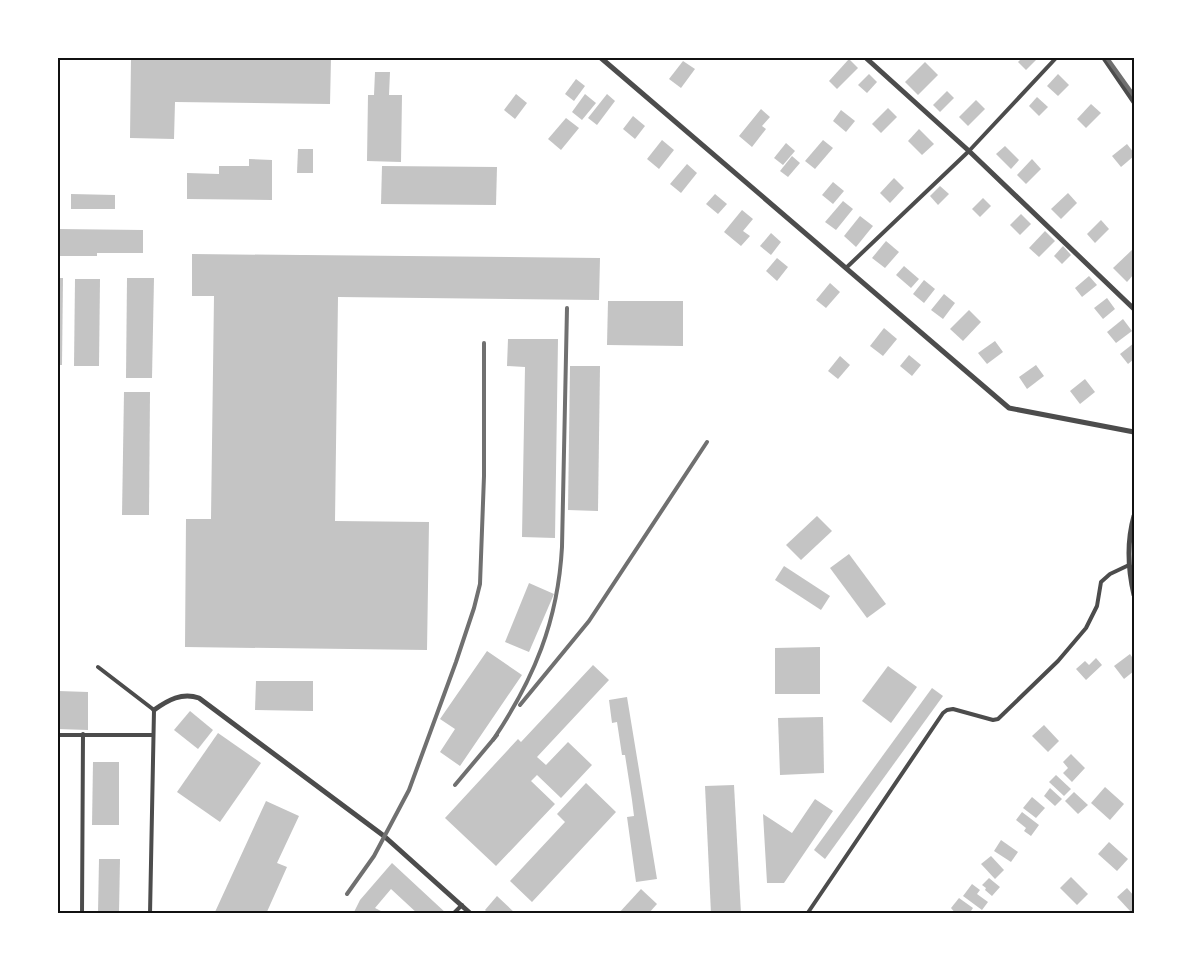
<svg xmlns="http://www.w3.org/2000/svg" width="1192" height="971" font-family="Roboto,sans-serif">
<style>
.building{fill:#c4c4c4}
.lines{fill:none;stroke-linecap:round;stroke-linejoin:round}
.service{stroke:#4c4c4c;stroke-width:4}
.minor{stroke:#4c4c4c;stroke-width:5}
.rail{stroke:#707070;stroke-width:4}
.neatline{fill:none;stroke:#111;stroke-width:2}
</style>
<rect width="100%" height="100%" fill="#fff"/>
<g class="building">
<path d="M131,58H331L330,104L175,102L174,139L130,138Z"/>
<path d="M1022,58H1038L1026,70L1018,62Z"/>
<path d="M849,59L858,68L837,89L829,81Z"/>
<path d="M683,61L695,69L681,88L669,79Z"/>
<path d="M925,62L938,75L918,95L905,82Z"/>
<path d="M375,72H390L389,95H402L401,162L367,161L368,95H374Z"/>
<path d="M869,74L877,82L867,93L858,85Z"/>
<path d="M1058,74L1069,85L1058,96L1047,86Z"/>
<path d="M576,79L585,86L574,101L565,94Z"/>
<path d="M947,91L954,98L940,112L933,105Z"/>
<path d="M516,94L527,103L515,119L504,110Z"/>
<path d="M585,94L596,103L582,120L572,112Z"/>
<path d="M607,94L615,101L597,125L588,118Z"/>
<path d="M1037,97L1048,107L1039,116L1029,106Z"/>
<path d="M976,100L985,109L968,126L959,117Z"/>
<path d="M1091,104L1101,113L1086,128L1077,119Z"/>
<path d="M888,108L897,117L881,133L872,124Z"/>
<path d="M761,109L770,117L762,126L766,129L752,147L739,136Z"/>
<path d="M841,110L855,121L846,132L833,121Z"/>
<path d="M633,116L645,126L635,139L623,129Z"/>
<path d="M566,118L579,128L561,150L548,139Z"/>
<path d="M919,129L934,144L922,155L908,141Z"/>
<path d="M662,140L674,150L659,169L647,159Z"/>
<path d="M823,140L833,148L815,169L805,161Z"/>
<path d="M786,143L795,151L783,165L774,158Z"/>
<path d="M1127,144L1134,153V156L1121,167L1112,156Z"/>
<path d="M1005,146L1019,160L1011,169L996,154Z"/>
<path d="M298,149H313V173H297Z"/>
<path d="M792,156L800,163L788,177L780,171Z"/>
<path d="M249,159L272,160V200L187,199V173L219,174V166H249Z"/>
<path d="M1032,159L1041,169L1026,184L1017,175Z"/>
<path d="M687,164L697,173L681,193L670,184Z"/>
<path d="M382,166L497,167L496,205L381,204Z"/>
<path d="M894,178L904,188L890,203L880,193Z"/>
<path d="M833,182L844,191L833,204L822,195Z"/>
<path d="M940,186L949,194L938,205L930,196Z"/>
<path d="M1068,193L1077,203L1061,219L1051,209Z"/>
<path d="M71,194L115,195V209H71Z"/>
<path d="M715,194L727,204L718,214L706,204Z"/>
<path d="M983,198L991,206L980,217L972,209Z"/>
<path d="M843,201L853,209L836,230L825,222Z"/>
<path d="M742,210L753,219L743,231L750,236L741,246L724,232Z"/>
<path d="M1021,214L1031,224L1020,235L1010,225Z"/>
<path d="M860,216L873,226L856,247L844,236Z"/>
<path d="M1101,220L1109,229L1095,243L1087,234Z"/>
<path d="M58,229L143,230V253H97V256H58Z"/>
<path d="M1045,231L1055,241L1039,257L1029,248Z"/>
<path d="M771,233L781,242L771,255L760,246Z"/>
<path d="M886,241L899,252L885,268L872,258Z"/>
<path d="M1063,246L1071,255L1062,264L1054,256Z"/>
<path d="M1133,249L1134,274L1127,282L1113,268Z"/>
<path d="M192,254L600,258L599,300L338,297L335,521L429,522L427,650L185,647L186,519H211L214,296H192Z"/>
<path d="M777,258L788,267L777,281L766,271Z"/>
<path d="M904,266L919,279L911,288L896,275Z"/>
<path d="M1089,276L1097,285L1082,297L1075,288Z"/>
<path d="M58,278H63L62,365H58Z"/>
<path d="M127,278H154L152,378H126Z"/>
<path d="M75,279H100L99,366H74Z"/>
<path d="M924,280L935,289L924,303L913,294Z"/>
<path d="M830,283L840,292L826,308L816,300Z"/>
<path d="M944,294L955,303L943,319L931,310Z"/>
<path d="M1107,298L1115,309L1103,319L1094,308Z"/>
<path d="M608,301H683V346L607,345Z"/>
<path d="M969,310L981,322L963,341L950,329Z"/>
<path d="M1123,319L1132,331L1116,343L1107,332Z"/>
<path d="M884,328L897,339L883,356L870,346Z"/>
<path d="M508,339H558L555,538L522,537L525,367L507,366Z"/>
<path d="M995,341L1003,352L987,364L978,353Z"/>
<path d="M1134,343V359L1128,364L1120,354Z"/>
<path d="M909,355L921,365L912,376L900,366Z"/>
<path d="M840,356L850,365L838,379L828,371Z"/>
<path d="M1036,365L1044,376L1027,389L1019,377Z"/>
<path d="M570,366H600L598,511L568,510Z"/>
<path d="M1085,379L1095,392L1080,404L1070,391Z"/>
<path d="M124,392H150L149,515H122Z"/>
<path d="M817,516L832,531L801,560L786,545Z"/>
<path d="M849,554L886,604L867,618L830,568Z"/>
<path d="M784,566L830,596L821,610L775,580Z"/>
<path d="M529,583L554,594L529,652L505,642Z"/>
<path d="M820,647V694H775V648Z"/>
<path d="M487,651L522,675L460,766L440,752L455,729L440,719Z"/>
<path d="M1130,654L1134,660V671L1124,679L1114,666Z"/>
<path d="M1096,658L1102,665L1086,680L1076,669L1085,661L1089,665Z"/>
<path d="M593,665L609,680L537,757L546,765L568,742L592,765L561,798L537,775L531,781L555,804L496,866L445,818L518,739L521,742Z"/>
<path d="M888,666L917,687L891,723L862,701Z"/>
<path d="M256,681H313V711L255,710Z"/>
<path d="M932,688L943,696L825,859L814,850Z"/>
<path d="M58,691L88,692V730L58,729Z"/>
<path d="M627,697L657,879L636,882L627,817L634,816L632,800L625,755H622L617,722L612,723L609,700Z"/>
<path d="M190,711L213,730L198,749L174,730Z"/>
<path d="M823,717L824,773L780,775L778,718Z"/>
<path d="M1044,725L1059,741L1048,752L1032,736Z"/>
<path d="M218,733L261,763L220,822L177,792Z"/>
<path d="M1071,754L1085,768L1072,782L1063,773L1068,768L1063,762Z"/>
<path d="M93,762H119V825H92Z"/>
<path d="M1056,775L1071,789L1064,796L1049,782Z"/>
<path d="M586,783L616,812L532,902L510,881L565,822L557,814Z"/>
<path d="M734,785L741,914H711L705,786Z"/>
<path d="M1105,787L1124,804L1110,820L1091,803Z"/>
<path d="M1050,788L1062,799L1055,806L1044,796Z"/>
<path d="M1074,792L1088,805L1078,814L1065,801Z"/>
<path d="M1032,797L1045,808L1036,818L1023,808Z"/>
<path d="M815,799L833,811L784,883H767L763,814L792,833Z"/>
<path d="M266,801L299,816L277,863L287,867L266,914H219L215,912Z"/>
<path d="M1022,812L1039,825L1031,836L1024,831L1026,828L1016,820Z"/>
<path d="M1001,840L1018,852L1011,862L994,851Z"/>
<path d="M1109,842L1128,859L1117,871L1098,854Z"/>
<path d="M991,856L1004,870L995,879L981,864Z"/>
<path d="M99,859H120L119,913H98Z"/>
<path d="M392,863L447,914H418L391,889L375,908L381,911L380,914H353L360,900Z"/>
<path d="M1071,877L1088,894L1077,905L1060,888Z"/>
<path d="M989,878L1000,887L992,896L985,890L986,888L982,885Z"/>
<path d="M972,884L980,890L977,894L988,902L982,910L963,896Z"/>
<path d="M1127,888L1134,896V909L1131,912L1117,897Z"/>
<path d="M641,889L657,904L648,914H618Z"/>
<path d="M497,896L516,914H489L485,910Z"/>
<path d="M959,898L973,908L969,914H956L951,908Z"/>
</g>
<g class="lines">
<g class="service">
<path d="M846,268L969,151L1056,58"/>
<path d="M98,667L154,710L150,914"/>
<path d="M58,735H153"/>
<path d="M82,914L83,734"/>
<path d="M453,914L462,905"/>
<path d="M807,914L943,713L947,710L953,709L993,720L998,719L1058,661L1086,628L1097,606L1101,582L1110,574L1129,565"/>
</g>
<g class="minor">
<path d="M601,58L1009,408L1134,432"/>
<path d="M866,58L969,151L1134,309"/>
<path d="M1104,58L1134,102"/>
<path d="M1134,516C1127,541 1128,569 1134,595"/>
<path d="M154,710C168,700 182,692 199,698L384,836L471,914"/>
</g>
<g class="rail">
<path d="M1107,58L1134,96"/>
<path d="M520,705L589,621L707,442"/>
<path d="M493,740C534,679 558,621 562,547L567,308"/>
<path d="M455,785L497,735"/>
<path d="M347,894L374,856L409,790L456,662L474,608L480,584L484,476V343"/>
</g>
</g>
<rect width="1192" height="971" fill="none" stroke="#ffffff" stroke-width="118"/>
<rect x="59" y="59" width="1074" height="853" class="neatline"/>
</svg>
